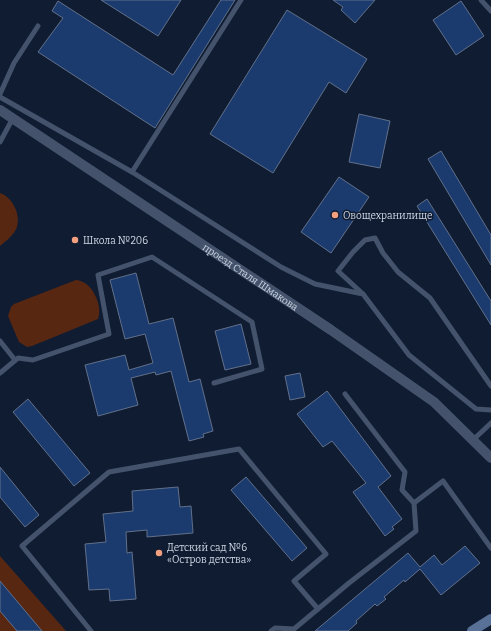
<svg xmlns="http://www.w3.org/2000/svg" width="491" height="631" font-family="Bitter,serif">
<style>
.green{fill:#582712}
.building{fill:#1b3b6f;stroke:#61708a}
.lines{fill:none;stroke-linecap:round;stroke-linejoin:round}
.service{stroke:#44536b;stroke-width:5}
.minor{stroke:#44536b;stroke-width:10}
.secondary{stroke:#5a7197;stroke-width:10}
.poi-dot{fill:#f2a07f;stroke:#101c31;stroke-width:1.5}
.labels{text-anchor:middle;stroke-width:3;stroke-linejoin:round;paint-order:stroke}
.poi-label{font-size:10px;fill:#ccd5e3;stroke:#101c31;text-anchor:start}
.street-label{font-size:10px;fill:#ccd5e3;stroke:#101c31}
</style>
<rect width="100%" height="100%" fill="#101c31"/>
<g class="green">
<path d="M0,193C12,197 21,214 17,227C14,235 6,241 0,246Z"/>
<path d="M76,280C92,281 103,305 98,319L32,346L27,347L19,342L8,316L11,307L14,304Z"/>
<path d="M0,556L66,631H0Z"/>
</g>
<g class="building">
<path d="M101,0H181L158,36Z"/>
<path d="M221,0H235L155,128L38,52L63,18L52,11L58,1L173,75Z"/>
<path d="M333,0H375L355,23L341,10L343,7Z"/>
<path d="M461,1L484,36L456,55L433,20Z"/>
<path d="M287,10L367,59L346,93L329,82L273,173L210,134Z"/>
<path d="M359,114L390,121L380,168L349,162Z"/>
<path d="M441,151L491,235V265L428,159Z"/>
<path d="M339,177L369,197L331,253L301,232Z"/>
<path d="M427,199L491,301V325L417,206Z"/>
<path d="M136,273L149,324L173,318L189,382L200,379L213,431L203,434L204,437L189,441L171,371L156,375L155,372L131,378L138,405L98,416L85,365L125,355L129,370L153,363L145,334L125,339L110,280Z"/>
<path d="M241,324L251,364L225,370L215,331Z"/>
<path d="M300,373L305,397L290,400L285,376Z"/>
<path d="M327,391L391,476L378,487L402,519L392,527L394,529L385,536L353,492L366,483L332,441L323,447L297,414Z"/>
<path d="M28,399L90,473L74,486L13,412Z"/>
<path d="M0,467L39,515L25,527L0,497Z"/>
<path d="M246,477L307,548L292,561L231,490Z"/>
<path d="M178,487L180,507L191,506L193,533L147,537V530L126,532L127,553L132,552L136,599L110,601L109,589L89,590L85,544L106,542L103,514L133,511L132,491Z"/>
<path d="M465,546L480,563L441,595L420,569L405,582L404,580L384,597L386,599L377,606L375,604L356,621L357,623L348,631H315L408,553L420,567L434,555L442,565Z"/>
<path d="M0,581L42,631H17L0,611Z"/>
</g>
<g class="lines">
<g class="service">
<path d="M481,0L491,11"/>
<path d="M0,94L14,63L38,26"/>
<path d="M0,97L132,172L281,267L315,284L363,294L409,355L476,409L491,410"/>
<path d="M0,142L13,118"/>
<path d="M132,172L241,0"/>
<path d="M363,294L338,271L353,252L365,240L375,238L383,253L398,272L430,298L491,386"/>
<path d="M0,341L15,360"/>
<path d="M0,373L18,358L33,360L109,334L98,275L152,257L252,322L262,369L214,383"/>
<path d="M345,394L405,472L402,490L414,503"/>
<path d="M474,439L491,423"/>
<path d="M91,631L22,546L109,472L239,449L326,554L294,581L318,609"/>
<path d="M271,631L275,628L294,629L349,583L416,531L414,503L443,481L491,548"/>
</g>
<path class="minor" id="s1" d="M0,110L331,330L434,402L491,458"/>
<path class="secondary" d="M472,631L491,619"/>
</g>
<g class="poi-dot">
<circle cx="335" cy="215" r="4"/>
<circle cx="75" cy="240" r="4"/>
<circle cx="159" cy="553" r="4"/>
</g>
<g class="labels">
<g class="poi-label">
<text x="343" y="219">Овощехранилище</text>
<text x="83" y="244">Школа №206</text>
<text x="167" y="551">Детский сад №6<tspan x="167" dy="12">«Остров детства»</tspan></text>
</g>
<g class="street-label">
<text dy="4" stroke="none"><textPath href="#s1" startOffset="301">проезд Сталя Шмакова</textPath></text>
</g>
</g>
</svg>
